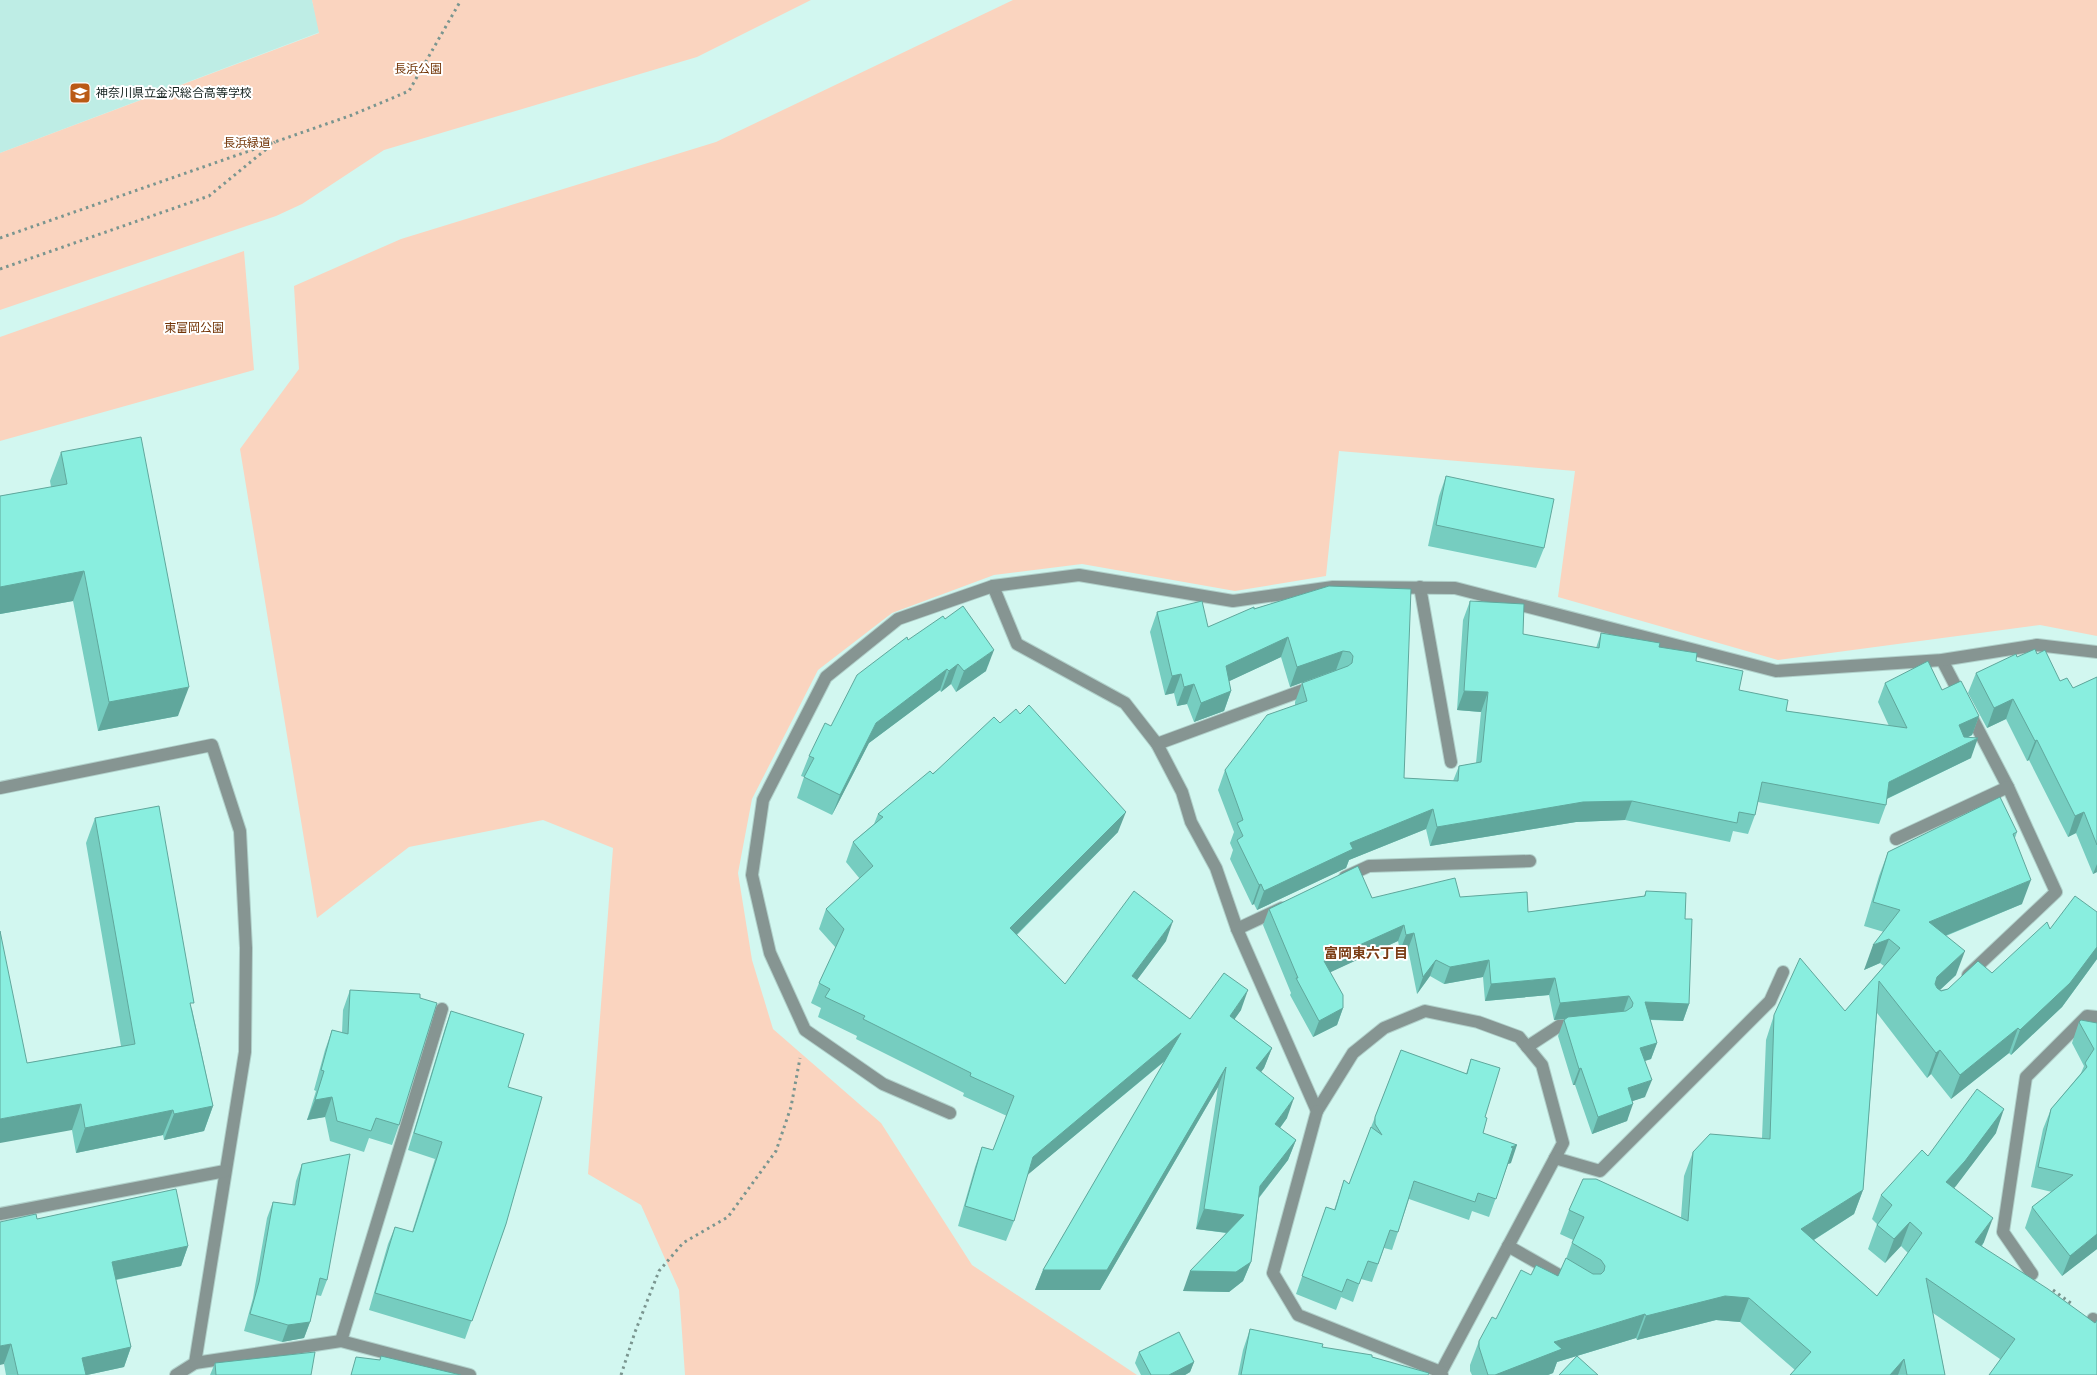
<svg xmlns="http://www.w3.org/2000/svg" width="2097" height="1375" font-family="Montserrat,'Noto Sans JP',sans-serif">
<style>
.built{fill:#beede5}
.green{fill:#fad4bf}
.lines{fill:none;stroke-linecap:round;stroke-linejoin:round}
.minor-casing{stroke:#b0d0ca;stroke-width:14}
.path{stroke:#7a958f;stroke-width:3;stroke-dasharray:2.5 4;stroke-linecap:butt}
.minor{stroke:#869592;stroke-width:12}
.wall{fill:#76cdc0}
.shaded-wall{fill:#60a79c}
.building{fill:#89eedf;stroke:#60a79c}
.labels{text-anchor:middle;stroke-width:4;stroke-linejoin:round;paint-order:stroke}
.park-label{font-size:12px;fill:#713305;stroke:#fff}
.poi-label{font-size:12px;fill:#13211e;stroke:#fff;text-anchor:start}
.neighbourhood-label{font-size:14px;font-weight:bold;fill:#7b3d15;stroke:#fff}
</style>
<rect width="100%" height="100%" fill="#d2f7f0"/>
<path class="built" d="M0,0H312L320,32L0,153Z"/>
<g class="green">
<path d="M312,0H811L697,57L384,150L302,204L276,216L0,310V153L319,33Z"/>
<path d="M1013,0H2097V636L2040,625L1778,660L1558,597L1575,471L1339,451L1326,576L1235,591L1082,564L994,575L892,613L818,670L752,799L738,873L752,960L773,1029L881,1123L972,1265L1137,1375H685L679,1290L641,1205L588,1174L613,848L543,820L409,847L317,918L240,449L299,369L294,286L401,239L716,142Z"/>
<path d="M244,251L254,370L0,441V337Z"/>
</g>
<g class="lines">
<g class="minor-casing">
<g id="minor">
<path d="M993,586L1017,644L1125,703L1157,744L1182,792L1191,822L1216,868L1237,929L1317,1111L1353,1053L1384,1028L1425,1011L1478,1022L1519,1037L1542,1065L1563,1143L1441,1372L1442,1375"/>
<path d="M1420,587L1451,762"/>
<path d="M1942,660L2008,787L2056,892L1968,975"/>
<path d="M1157,744L1312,687"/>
<path d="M0,788L212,745L240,831L246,948L245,1052L195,1363L176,1375"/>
<path d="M1896,839L2008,787"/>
<path d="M1345,877L1369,866L1530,861"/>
<path d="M1237,929L1282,908"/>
<path d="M1527,1047L1559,1026L1578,1024"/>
<path d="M1317,1111L1273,1273L1298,1315L1441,1372"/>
<path d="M950,1113L883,1084L805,1030L770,953L752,875L763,800L826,677L898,619L993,586L1079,575L1233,601L1333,587L1455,588L1776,671L1942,660L2037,645L2097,652"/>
<path d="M1555,1158L1600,1171L1770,1001L1783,972"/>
<path d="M0,1214L225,1171"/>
<path d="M1508,1246L1573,1283"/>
<path d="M2032,1274L2003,1232L2026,1077L2087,1016L2097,1017"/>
<path d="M2093,1319L2097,1322"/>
<path d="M341,1341L442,1009"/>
<path d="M195,1363L341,1341L470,1375"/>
</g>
</g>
<g class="path">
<path d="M0,238L352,115L409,91L461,0"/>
<path d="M0,269L209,196L275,142"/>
<path d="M2053,1290L2072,1304"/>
<path d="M621,1375L635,1332L659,1271L683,1243L728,1217L776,1151L791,1107L800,1058"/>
</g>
<use href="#minor" class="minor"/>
</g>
<g class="wall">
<path d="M61,452L178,716L98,731L73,601L0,614V496L51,487L50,481Z"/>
<path d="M1446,476L1544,548L1536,568L1428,546L1439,496Z"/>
<path d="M1329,586L1404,778L1453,781L1459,766L1476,763L1481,712L1457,710L1463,620L1470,601L1523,634L1596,648L1601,633L1659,647L1696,661L1739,690L1786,711L1889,726L1878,702L1885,683L1942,690L1979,716L1972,735L1968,737L1971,758L1887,799L1886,805L1879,824L1758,802L1755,815L1748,834L1733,831L1730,842L1625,820L1576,822L1430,846L1426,829L1349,860L1346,868L1257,910L1254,904L1252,905L1230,859L1233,850L1230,843L1234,832L1218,790L1225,770L1295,705V702L1302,683L1336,670L1290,687L1281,657L1229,681L1231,691L1224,711L1194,722L1187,704L1177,706L1174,693L1165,695L1150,632L1157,612L1208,627L1254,609Z"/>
<path d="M908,640L986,671L956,692L951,684L941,692L940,690L869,743L832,815L797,798L804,777L801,776L809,756L831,726Z"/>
<path d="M2037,654L2060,681L2073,688L2097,677V872L2093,874L2076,833L2068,837L2029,760L2027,761L2006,719L1987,728L1968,693L1976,673L2017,657Z"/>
<path d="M1000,723L1118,832L1017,935L1065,984L1166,941L1137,980L1190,1019L1241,1010L1234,1019L1272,1048L1264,1068L1261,1072L1287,1118L1280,1128L1296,1140L1288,1160L1259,1198L1251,1262L1243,1281L1229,1292L1183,1291L1226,1233L1196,1229L1218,1087L1100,1290H1035L1043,1270L1165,1061L1027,1175L1014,1221L1006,1241L958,1226L975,1167L982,1147L993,1150L1007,1116L963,1096L964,1093L856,1039L857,1036L818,1017L821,1008L811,1003L819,983L836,948L819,929L826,909L860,879L846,862L853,842L874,824L878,814Z"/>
<path d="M95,818L192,1009L213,1106L204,1131L164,1140L163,1135L76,1153L72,1130L27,1063L121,1046L86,843Z"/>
<path d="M2017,832L2015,838L2022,904L1946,936L1956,975L1940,990L1948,989L1992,973L2050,929L2097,912V959L2062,1007L2011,1055L2009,1053L1951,1099L1931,1074L1927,1078L1877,1013L1863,1190L1854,1214L1814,1240L1877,1296L1908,1253L1901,1246L1885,1263L1868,1249L1877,1224L1872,1219L1881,1195L1928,1156L1996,1133L1954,1188L1984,1242L1982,1246L2097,1375L2000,1359L1933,1313L1945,1375H1790L1795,1370L1740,1322L1716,1320L1637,1340L1636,1338L1557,1362L1553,1373L1548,1375H1472L1470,1371V1365L1479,1341L1531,1275L1558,1276L1566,1259L1573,1240L1560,1234L1569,1210L1681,1217L1684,1176L1693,1152L1762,1138L1766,1040L1774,1015L1845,1011L1884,966L1880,963L1864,970L1884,932L1864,926L1879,876L1888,852Z"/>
<path d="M1646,891L1685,919L1689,1004L1683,1021L1650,1020L1657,1043L1651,1059L1645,1061V1097L1632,1101L1627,1121L1592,1134L1575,1085H1573L1558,1036L1564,1020L1566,1019L1554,1020L1549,995L1485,1001L1483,977L1444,984L1430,976L1417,994L1408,949L1400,951L1398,941L1330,972L1343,1008L1337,1025L1313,1037L1290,995L1291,993L1263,925L1269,909L1372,898L1460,897L1528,912L1644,896Z"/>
<path d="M350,990L399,1125L392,1145L369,1138L364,1152L330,1141L325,1117L307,1120L316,1091L314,1090L325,1050L332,1030L342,1033L343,1010Z"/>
<path d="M451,1011L508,1087L506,1224L465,1339L369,1310L388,1244L395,1227L412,1232L435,1159L408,1150L445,1028Z"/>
<path d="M2079,1022L2097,1023V1249L2062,1276L2025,1228L2032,1207L2052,1192L2031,1187L2043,1129L2051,1109L2081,1073L2084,1066L2072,1043Z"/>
<path d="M1401,1050L1466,1074L1471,1059L1485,1117L1483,1133L1511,1163L1508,1164L1489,1217L1472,1211L1469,1220L1409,1199L1392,1250L1384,1248L1372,1282L1361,1279L1353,1302L1341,1297L1336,1310L1296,1294L1326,1207L1334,1210L1344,1180L1349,1184Z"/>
<path d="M302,1164L327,1280L321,1296L316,1295L310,1322L304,1338L282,1342L244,1331L253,1298L267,1218L273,1202L292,1205L296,1181Z"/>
<path d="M37,1219L188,1246L181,1266L116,1280L131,1347L124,1367L87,1375H6L4,1364Z"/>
<path d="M1250,1329L1322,1347L1372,1357L1428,1375H1238L1243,1350Z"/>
<path d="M1139,1352L1194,1362L1190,1372L1185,1375H1141L1135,1363Z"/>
<path d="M215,1363L311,1375H210Z"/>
</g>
<g class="shaded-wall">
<path d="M84,571L73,601L0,614V587Z"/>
<path d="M1288,637L1281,657L1219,686L1226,666Z"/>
<path d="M994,650L986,671L956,692L964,671Z"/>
<path d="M1343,651L1336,670L1290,687L1297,667Z"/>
<path d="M958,664L951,684L941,692L949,671Z"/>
<path d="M947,669L940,690L869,743L832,815L840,795L876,723Z"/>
<path d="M1181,674L1174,693L1165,695L1172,676Z"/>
<path d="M1194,684L1187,704L1177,706L1184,687Z"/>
<path d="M189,687L178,716L98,731L109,702Z"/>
<path d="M1231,691L1224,711L1194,722L1201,703Z"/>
<path d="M1464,691L1488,692L1481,712L1457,710Z"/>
<path d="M2013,699L2006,719L1987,728L1994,708Z"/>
<path d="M1979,716L1972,735L1952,745L1959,725Z"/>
<path d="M1978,738L1971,758L1882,801L1889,782Z"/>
<path d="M2037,740L2029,760L2027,761L2035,741Z"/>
<path d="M1632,801L1625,820L1576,822L1430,846L1437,827L1583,802Z"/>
<path d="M1433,809L1426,829L1349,860L1346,868L1257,910L1264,891L1350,843Z"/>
<path d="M1126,812L1118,832L1003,948L1010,928Z"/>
<path d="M2084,812L2076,833L2068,837L2075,816Z"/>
<path d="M2097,864V872L2093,874Z"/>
<path d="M2031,880L2022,904L1920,946L1929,922Z"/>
<path d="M1261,884L1254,904L1252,905L1259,885Z"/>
<path d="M1173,921L1166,941L1125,996L1132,976Z"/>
<path d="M1404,925L1398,941L1318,978L1324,961Z"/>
<path d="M1414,933L1408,949L1400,951L1406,935Z"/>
<path d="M1889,939L1880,963L1864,970L1873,945Z"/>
<path d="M2097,947V959L2062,1007L2011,1055L2020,1030Z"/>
<path d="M1965,951L1956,975L1928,1001L1937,977Z"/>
<path d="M1436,960L1430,976L1417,994L1423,977Z"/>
<path d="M1489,960L1483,977L1444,984L1450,967Z"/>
<path d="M1555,978L1549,995L1485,1001L1491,984Z"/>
<path d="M1248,990L1241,1010L1223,1036L1230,1016Z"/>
<path d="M1629,996L1623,1013L1554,1020L1560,1003Z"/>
<path d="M1645,1002L1689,1004L1683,1021L1639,1019Z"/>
<path d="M1343,1008L1337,1025L1313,1037L1319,1021Z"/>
<path d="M2018,1028L2009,1053L1951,1099L1960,1075Z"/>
<path d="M1181,1033L1174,1053L1025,1177L1033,1157Z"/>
<path d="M1657,1043L1651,1059L1634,1064L1640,1048Z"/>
<path d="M1272,1048L1264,1068L1249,1088L1256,1068Z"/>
<path d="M1940,1050L1931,1074L1927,1078L1936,1053Z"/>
<path d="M1226,1067L1218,1087L1100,1290H1035L1043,1270Z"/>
<path d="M1581,1068L1575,1085H1573L1579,1069Z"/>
<path d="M1652,1080L1645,1097L1621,1105L1628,1088Z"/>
<path d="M332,1097L325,1117L307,1120L315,1100Z"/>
<path d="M1294,1098L1287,1118L1268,1144L1275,1124Z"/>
<path d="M81,1104L72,1130L0,1143V1119Z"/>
<path d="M1633,1104L1627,1121L1592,1134L1598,1117Z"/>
<path d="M213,1106L204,1131L164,1140L174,1114Z"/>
<path d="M2004,1109L1996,1133L1956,1186L1937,1206L1946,1182Z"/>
<path d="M173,1110L163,1135L76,1153L85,1128Z"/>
<path d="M1296,1140L1288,1160L1253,1205L1260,1186Z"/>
<path d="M1517,1145L1511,1163L1504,1165L1511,1147Z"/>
<path d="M1863,1190L1854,1214L1793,1253L1801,1229Z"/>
<path d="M1204,1209L1244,1215L1237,1234L1196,1229Z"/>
<path d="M1993,1218L1984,1242L1966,1266L1975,1242Z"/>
<path d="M1910,1222L1901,1246L1885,1263L1894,1239Z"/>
<path d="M2097,1234V1249L2062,1276L2070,1256Z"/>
<path d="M188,1246L181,1266L104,1282L112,1262Z"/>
<path d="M1251,1262L1243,1281L1229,1292L1183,1291L1190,1271Z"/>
<path d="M1725,1296L1749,1298L1740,1322L1716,1320L1637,1340L1646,1316Z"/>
<path d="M1645,1314L1636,1338L1557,1362L1553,1373L1548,1375H1495L1554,1342Z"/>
<path d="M310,1322L304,1338L282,1342L288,1325Z"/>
<path d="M11,1344L4,1364L0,1365V1346Z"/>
<path d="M131,1347L124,1367L87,1375H76L82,1358Z"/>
<path d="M1904,1359L1898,1375H1890Z"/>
<path d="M1194,1362L1190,1372L1185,1375H1169Z"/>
</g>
<g class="building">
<path d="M141,437L189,687L109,702L84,571L0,587V496L67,484L61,452Z"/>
<path d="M1446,476L1554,499L1544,548L1436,525Z"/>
<path d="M1329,586L1411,589L1404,778L1458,781L1459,766L1481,762L1488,692L1464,691L1470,601L1524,604L1523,634L1599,648L1601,633L1660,643L1659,647L1697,653L1696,661L1743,671L1739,690L1788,700L1786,711L1907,728L1885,683L1928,661L1942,690L1961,681L1979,716L1959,725L1964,737L1978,738L1889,782L1886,805L1762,782L1755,815L1739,812L1737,823L1632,801L1583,802L1437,827L1433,809L1350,843L1353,849L1264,891L1261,884L1259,885L1237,840L1243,836L1237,823L1243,820L1225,770L1267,715L1307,701L1302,683L1348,666L1352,663L1353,656L1350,652L1343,651L1297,667L1288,637L1226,666L1231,691L1201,703L1194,684L1184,687L1181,674L1172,676L1157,612L1202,601L1208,627L1254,607V609Z"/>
<path d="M963,606L994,650L964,671L958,664L949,671L947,669L876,723L840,795L804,777L814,758L809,756L825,723L831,726L857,675L907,637L908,640L943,616L945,619Z"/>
<path d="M2035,649L2037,654L2045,650L2060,681L2067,678L2073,688L2097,677V845L2084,812L2075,816L2037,740L2035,741L2013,699L1994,708L1976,673L2016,654L2017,657Z"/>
<path d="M1029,705L1126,812L1010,928L1065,984L1134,891L1173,921L1132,976L1190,1019L1224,973L1248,990L1230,1016L1272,1048L1256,1068L1294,1098L1275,1124L1296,1140L1260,1186L1251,1262L1236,1272L1190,1271L1244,1215L1204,1209L1226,1067L1107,1270H1043L1181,1033L1033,1157L1014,1221L965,1206L982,1147L993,1150L1014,1096L970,1076L971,1073L863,1019L865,1016L825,997L830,989L819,983L844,929L826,909L873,866L853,842L883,817L878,814L930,771L933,774L994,717L1000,723L1016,709L1020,714Z"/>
<path d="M2000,797L2017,832L2013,834L2031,880L1929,922L1965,951L1937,977L1935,984L1937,988L1941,991L1948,989L1978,961L1992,973L2047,922L2050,929L2075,896L2097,912V947L2070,983L2020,1030L2018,1028L1960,1075L1940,1050L1936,1053L1879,981L1863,1190L1801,1229L1877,1296L1922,1233L1910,1222L1894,1239L1877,1225L1892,1205L1881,1195L1922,1150L1928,1156L1977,1089L2004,1109L1965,1161L1946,1182L1993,1218L1975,1242L2048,1289L2095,1323L2097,1320V1375H1989L2015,1339L1926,1278L1945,1375H1907L1904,1359L1890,1375H1790L1811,1352L1749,1298L1725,1296L1646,1316L1645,1314L1554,1342L1562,1349L1495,1375H1488L1479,1347V1341L1492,1317L1496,1319L1521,1270L1531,1275L1536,1265L1558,1276L1566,1258L1593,1274H1601L1604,1271L1605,1266L1601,1260L1572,1243L1584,1217L1569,1210L1583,1179H1596L1688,1221L1693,1152L1710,1134L1770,1139L1774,1015L1800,958L1845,1011L1900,948L1889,939L1873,945L1900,910L1873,902L1888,852Z"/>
<path d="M159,806L194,1003H190L213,1106L174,1114L173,1110L85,1128L81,1104L0,1119V931L27,1063L135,1044L95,818Z"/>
<path d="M1358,866L1372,898L1455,878L1460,897L1527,892L1528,912L1645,896L1646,891L1686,893L1685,919H1692L1689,1004L1645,1002L1657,1043L1640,1048L1652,1080L1628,1088L1633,1104L1598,1117L1581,1068L1579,1069L1564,1020L1568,1017L1626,1011L1632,1007L1633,1003L1629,996L1560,1003L1555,978L1491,984L1489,960L1450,967L1436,960L1423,977L1414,933L1406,935L1404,925L1324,961L1343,995V1008L1319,1021L1296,978H1298L1269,909Z"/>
<path d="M350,990L420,994V998L437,1003L399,1125L376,1118L371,1131L337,1121L332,1097L315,1100L324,1071L321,1070L332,1030L348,1034Z"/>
<path d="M451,1011L524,1034L508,1087L542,1097L506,1224L472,1321L375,1293L395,1227L413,1232L442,1142L414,1133Z"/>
<path d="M2081,1020L2097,1023V1234L2070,1256L2032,1207L2073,1175L2038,1167L2051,1109L2087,1067L2085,1063L2094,1049L2079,1022Z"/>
<path d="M1401,1050L1467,1074L1471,1059L1500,1068L1485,1117L1487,1118L1483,1133L1517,1145L1511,1147L1513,1148L1496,1199L1478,1193L1475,1202L1414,1181L1398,1232L1390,1230L1378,1264L1368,1261L1359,1284L1347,1279L1342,1292L1302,1276L1326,1207L1335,1210L1344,1180L1349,1184L1371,1127L1382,1135L1375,1124V1117Z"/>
<path d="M350,1154L327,1280L320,1278L310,1322L288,1325L250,1314L259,1282L273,1202L295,1205L302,1164Z"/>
<path d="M176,1189L188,1246L112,1262L131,1347L82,1358L86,1375H18L11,1344L0,1346V1222L36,1214L37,1219Z"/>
<path d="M1250,1329L1323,1344L1322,1347L1372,1355V1357L1429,1373L1428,1375H1241Z"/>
<path d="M1179,1332L1194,1362L1169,1375H1151L1139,1352Z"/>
<path d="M315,1352L311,1375H216L215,1363Z"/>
<path d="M381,1356L461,1375H351L356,1357L380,1360Z"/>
<path d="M1577,1356L1598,1375H1559Z"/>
</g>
<defs>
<g id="school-square" transform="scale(1.125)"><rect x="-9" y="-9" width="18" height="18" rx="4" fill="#ba5a15" stroke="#fff"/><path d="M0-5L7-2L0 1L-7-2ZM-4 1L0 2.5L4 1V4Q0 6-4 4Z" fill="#fff"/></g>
</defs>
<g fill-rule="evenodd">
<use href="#school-square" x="80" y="93"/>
</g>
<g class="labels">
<g class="park-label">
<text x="418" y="73">長浜公園</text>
<text x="247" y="147">長浜緑道</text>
<text x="194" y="332">東富岡公園</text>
</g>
<g class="poi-label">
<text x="96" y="97">神奈川県立金沢総合高等学校</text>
</g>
<g class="neighbourhood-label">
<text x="1366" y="958">富岡東六丁目</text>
</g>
</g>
</svg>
